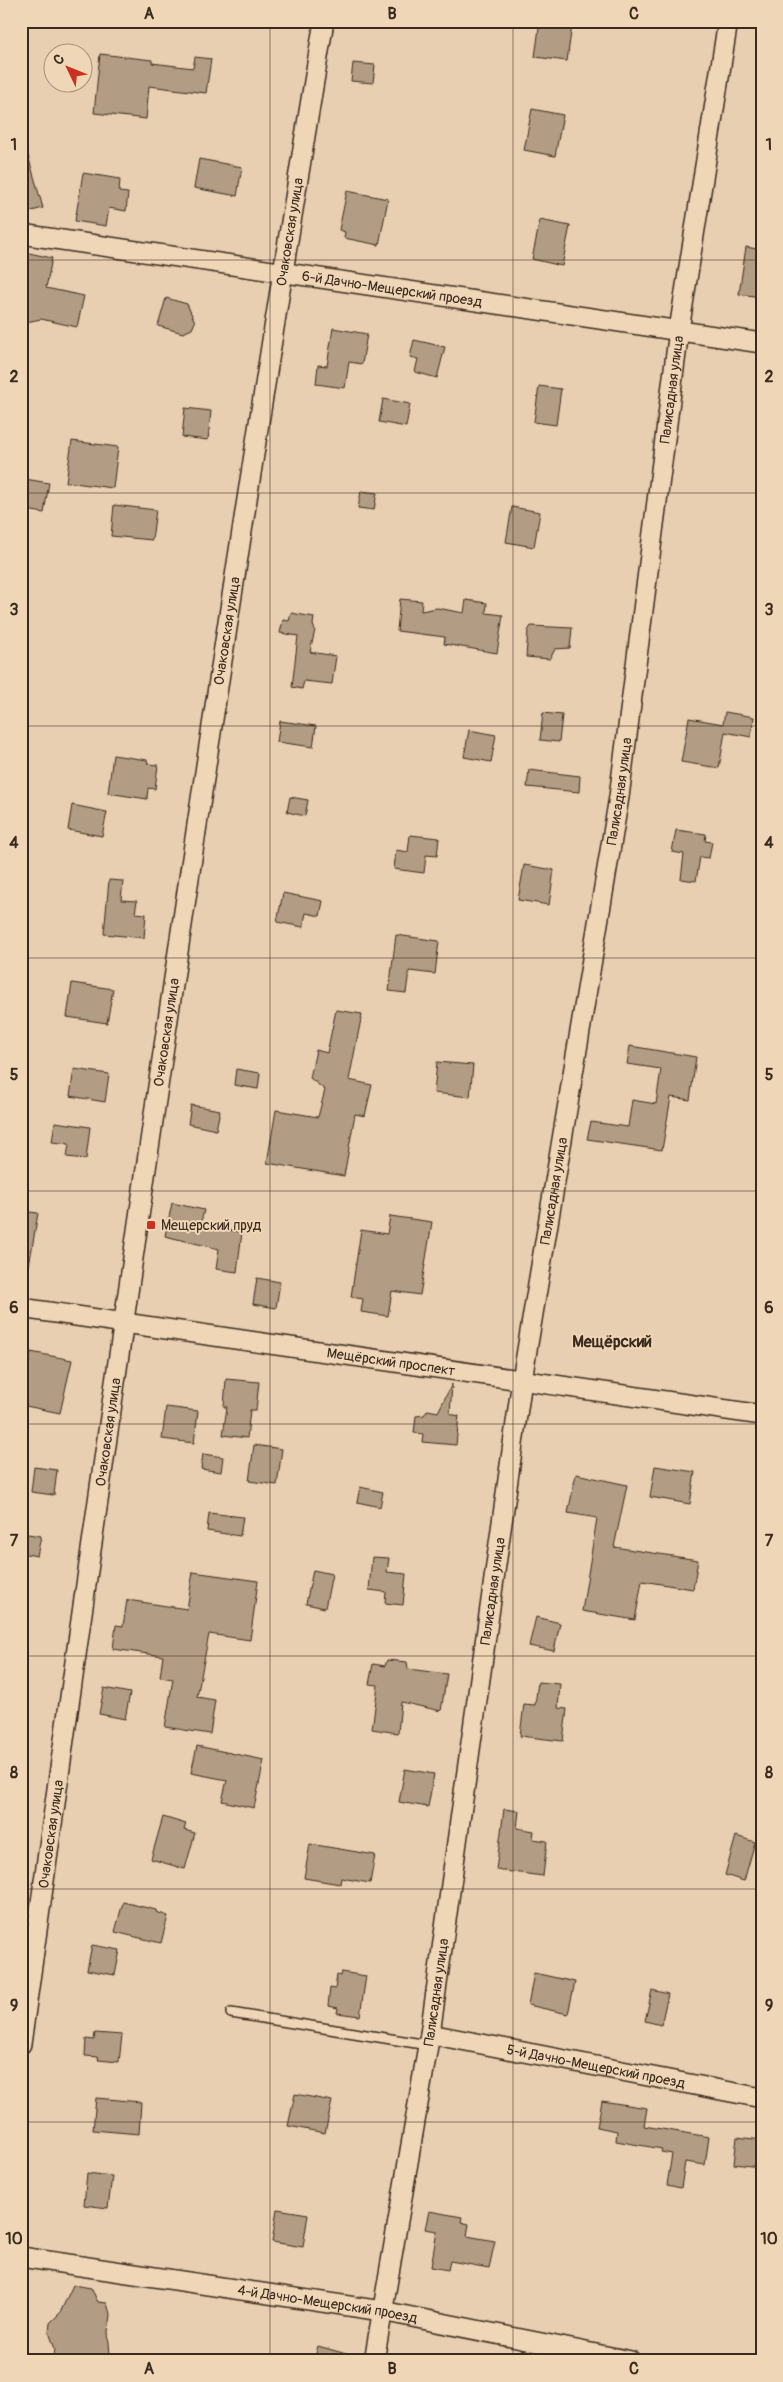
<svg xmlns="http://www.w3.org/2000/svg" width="783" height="2382" font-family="Pangolin,sans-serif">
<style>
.building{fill:#b29c83;stroke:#3b2a1e}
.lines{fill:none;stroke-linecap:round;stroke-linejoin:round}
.lane-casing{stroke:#3b2a1e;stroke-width:12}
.street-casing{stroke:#3b2a1e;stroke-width:22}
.lane{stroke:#efd6b7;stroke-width:9}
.street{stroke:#efd6b7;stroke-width:19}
.grid{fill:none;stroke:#3b2a1e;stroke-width:1;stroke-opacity:0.55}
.poi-dot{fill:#c8321e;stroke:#efd6b7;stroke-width:2}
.labels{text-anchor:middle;stroke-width:4;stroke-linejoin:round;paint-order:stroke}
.street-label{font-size:14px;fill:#3b2a1e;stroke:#efd6b7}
.poi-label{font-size:14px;fill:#3b2a1e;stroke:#efd6b7;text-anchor:start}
.quarter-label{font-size:16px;font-weight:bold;fill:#3b2a1e;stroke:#efd6b7}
.neatline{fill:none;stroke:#3b2a1e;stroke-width:2}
.grid-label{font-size:16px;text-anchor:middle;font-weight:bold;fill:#3b2a1e}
</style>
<rect width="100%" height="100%" fill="#e8cfb1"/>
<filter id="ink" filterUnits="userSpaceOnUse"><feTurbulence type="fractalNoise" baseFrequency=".02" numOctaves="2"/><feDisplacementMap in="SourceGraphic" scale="10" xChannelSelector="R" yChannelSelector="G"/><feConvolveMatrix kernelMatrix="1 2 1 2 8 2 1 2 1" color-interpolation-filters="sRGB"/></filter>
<g filter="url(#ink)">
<g class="building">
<path d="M540,21L572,25L567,61L535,57Z"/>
<path d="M100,54L152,60V63L193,68L195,57L211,59L206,93L149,86L146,119L94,113Z"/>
<path d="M353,63L375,65L373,83L351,81Z"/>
<path d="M532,109L563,115L555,156L524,150Z"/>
<path d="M25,145L43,208L21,214V146Z"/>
<path d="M199,159L242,167L237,196L194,188Z"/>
<path d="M83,173L120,179L119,192L128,193L126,211L109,208L106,226L75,221Z"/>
<path d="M347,191L388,199L379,245L344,238L345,232L339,230Z"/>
<path d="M540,220L570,226L562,266L532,259Z"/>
<path d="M746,247L762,250V297L739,294Z"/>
<path d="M29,253L52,258L46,288L84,296L77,327L41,319L21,323V281H23Z"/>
<path d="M166,298L187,304L195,322L192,329L183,333L158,326Z"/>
<path d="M333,328L367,334L362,364L349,362L345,388L316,384L318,365L327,366Z"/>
<path d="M414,340L445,347L437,378L415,372L418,359L410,357Z"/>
<path d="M539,386L561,389L556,425L534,422Z"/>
<path d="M383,399L410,404L406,427L379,422Z"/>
<path d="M185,408L211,411L208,440L182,437Z"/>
<path d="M72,441L118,447L113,488L66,482Z"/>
<path d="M25,479L49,483L44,513L21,509Z"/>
<path d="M361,491L377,493L374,510L358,508Z"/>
<path d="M114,505L156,510L152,540L111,536Z"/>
<path d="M512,507L540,512L534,547L506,542Z"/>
<path d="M400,599L422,601L421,611L437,608L464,613L466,600L487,603L486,613L503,615L497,653L444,644L445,637L397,631Z"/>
<path d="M291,613L314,617L313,625L315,630L310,652L336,656L332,684L304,681L302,689L292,687L298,636L280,633L283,620L289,621Z"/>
<path d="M531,626L572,628L570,648L555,649L550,659L526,657L528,631Z"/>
<path d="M725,712L754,717L751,737L725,732L719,768L681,762L689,718L723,724Z"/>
<path d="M543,713L562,715L559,742L540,740Z"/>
<path d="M280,721L316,726L313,747L277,742Z"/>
<path d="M469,730L496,735L491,762L464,757Z"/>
<path d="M113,755L147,760L148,764L158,765L155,789L148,788L147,799L108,793Z"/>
<path d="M529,770L580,776L579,792L527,787Z"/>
<path d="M290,797L308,800L305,816L287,812Z"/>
<path d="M72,805L107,812L102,836L68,830Z"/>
<path d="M676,830L706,834L705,841L712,842L709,858L700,857L696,881L681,879L684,854L672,852Z"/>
<path d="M410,835L439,838L437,856L426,855L424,873L394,869L396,850L408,852Z"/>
<path d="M524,865L554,870L549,905L518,900Z"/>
<path d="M109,880L123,881L121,900L137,901L135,913L146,914L144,938L104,934Z"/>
<path d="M283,893L323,901L320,916L306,913L303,927L277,922Z"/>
<path d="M396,935L439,941L435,974L409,971L406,993L389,991Z"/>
<path d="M72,983L113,989L107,1023L67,1017Z"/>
<path d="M336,1010L362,1014L349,1080L372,1085L365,1116L355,1114L344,1176L267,1163L276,1110L318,1117L325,1090L310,1078L316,1050L327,1053Z"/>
<path d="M630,1046L696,1057L690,1100L671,1097L662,1150L587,1139L591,1122L628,1127L632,1100L656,1104L661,1069L627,1064Z"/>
<path d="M437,1062L473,1065L470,1097L434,1093Z"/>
<path d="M74,1069L109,1074L105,1102L70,1096Z"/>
<path d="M236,1069L260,1073L258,1089L234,1085Z"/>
<path d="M191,1105L220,1110L216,1130L188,1124Z"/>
<path d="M55,1122L90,1127L86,1159L67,1157L69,1144L52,1142Z"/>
<path d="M172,1203L204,1210L200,1226L242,1232L237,1272L216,1269L219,1249L165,1236Z"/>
<path d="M21,1211L38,1213L29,1266H21Z"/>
<path d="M390,1216L432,1222L420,1295L392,1291L388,1316L361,1312L363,1299L351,1297L361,1230L387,1234Z"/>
<path d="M257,1278L280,1282L276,1308L253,1304Z"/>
<path d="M31,1352L72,1360L60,1413L21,1405Z"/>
<path d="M226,1379L259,1382L256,1410H250L247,1438L223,1435L227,1407H224Z"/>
<path d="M452,1384L450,1414L459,1416L456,1445L422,1442L423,1434L414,1433L416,1416L424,1415L428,1410L438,1412Z"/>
<path d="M166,1407L198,1411L194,1443L162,1439Z"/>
<path d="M254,1445L282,1449L277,1485L249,1481Z"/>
<path d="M203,1454L223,1457L221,1472L201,1469Z"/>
<path d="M655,1466L695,1472L690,1504L650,1497Z"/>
<path d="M34,1467L57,1470L54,1495L31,1492Z"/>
<path d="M576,1474L627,1485L614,1547L698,1560L693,1589L642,1581L635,1620L582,1611L597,1518L568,1513Z"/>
<path d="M360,1487L383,1492L380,1507L357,1502Z"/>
<path d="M209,1513L243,1517L240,1536L207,1531Z"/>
<path d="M21,1533L41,1536L37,1556L21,1553Z"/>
<path d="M372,1557L389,1558L387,1572L406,1574L403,1605L385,1603L386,1592L369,1590Z"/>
<path d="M313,1570L332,1574L325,1608L306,1604Z"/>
<path d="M193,1572L258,1581L250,1640L209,1634L197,1697L215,1700L210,1734L165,1727L173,1679L160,1677L163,1656L113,1649L116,1625L123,1626L127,1600L187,1609Z"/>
<path d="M536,1617L560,1623L554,1651L529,1646Z"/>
<path d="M387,1660L407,1662L408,1669L447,1674L441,1711L401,1702L398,1733L372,1729L378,1685L369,1684L373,1664L385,1666Z"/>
<path d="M538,1682L560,1684L558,1708L567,1709L563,1741L520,1736L524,1704L535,1705Z"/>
<path d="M104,1688L130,1693L125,1719L99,1714Z"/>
<path d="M197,1746L264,1760L254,1808L222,1801L227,1780L191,1773Z"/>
<path d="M405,1769L434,1774L428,1807L399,1802Z"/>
<path d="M504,1809L519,1811L517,1828L534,1831L533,1839L547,1841L543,1876L496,1870Z"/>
<path d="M163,1817L186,1824L184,1830L195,1833L185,1869L151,1859Z"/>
<path d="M736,1836L755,1842L744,1881L725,1875Z"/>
<path d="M310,1844L375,1855L370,1883L341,1878L340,1884L304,1878Z"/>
<path d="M123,1902L156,1910V1912L168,1916L161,1943L115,1932Z"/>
<path d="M92,1945L120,1950L115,1975L87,1970Z"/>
<path d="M341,1972L366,1976L360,2016L337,2013L338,2008L328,2006L330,1988L335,1989L337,1975L340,1976Z"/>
<path d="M534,1973L575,1982L568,2014L528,2005Z"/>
<path d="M652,1990L668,1994L661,2025L645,2021Z"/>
<path d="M95,2033L122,2035L119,2062L98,2060L99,2057L85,2056L86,2039L94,2040Z"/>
<path d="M295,2094L332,2101L325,2133L288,2126Z"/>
<path d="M96,2098L141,2102L139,2134L93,2130Z"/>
<path d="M602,2101L647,2108L644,2126L709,2137L705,2165L685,2162L681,2188L667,2185L672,2154L661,2152L662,2149L616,2141L617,2131L597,2127Z"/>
<path d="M737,2137L762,2140L760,2167L734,2164Z"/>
<path d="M87,2173L112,2176L108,2208L84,2205Z"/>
<path d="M277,2209L308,2214L303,2247L272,2242Z"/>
<path d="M429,2211L462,2217L461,2222L469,2224L467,2236L495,2241L489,2268L450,2261L448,2270L431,2267L437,2231L425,2229Z"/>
<path d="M73,2285L91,2288L98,2302L107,2303L110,2314L108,2332L110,2354L105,2361H84L54,2356L55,2349L49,2332L50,2323L60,2313Z"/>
<path d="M318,2346L357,2357L356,2361H314Z"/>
</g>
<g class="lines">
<g class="lane-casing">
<path id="lane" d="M231,2013L428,2045"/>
</g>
<g class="street-casing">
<g id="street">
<path id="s1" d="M21,234L762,343"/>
<path id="s2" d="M21,1308L762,1415"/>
<path id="s3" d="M430,2034L762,2098"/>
<path id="s4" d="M21,2044C116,1369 212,694 324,21"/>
<path id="s5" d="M21,2257L382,2311L631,2361"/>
<path id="s6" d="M374,2361L430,2034L522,1380L619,797L679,330L728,21"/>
</g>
</g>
<use href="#lane" class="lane"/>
<use href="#street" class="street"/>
</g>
</g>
<path class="grid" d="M270,21V2361M513,21V2361M21,260H762M21,493H762M21,726H762M21,958H762M21,1191H762M21,1424H762M21,1656H762M21,1889H762M21,2122H762"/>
<rect class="poi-dot" x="146" y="1220" width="10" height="10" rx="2.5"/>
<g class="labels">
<g class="street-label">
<text dy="5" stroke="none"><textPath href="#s4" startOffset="1832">Очаковская улица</textPath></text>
<text dy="5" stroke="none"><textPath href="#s1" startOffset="375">6-й Дачно-Мещерский проезд</textPath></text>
<text dy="5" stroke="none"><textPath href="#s6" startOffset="1994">Палисадная улица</textPath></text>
<text dy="5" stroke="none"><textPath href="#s4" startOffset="1428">Очаковская улица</textPath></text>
<text dy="5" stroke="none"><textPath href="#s6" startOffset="1589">Палисадная улица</textPath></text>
<text dy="5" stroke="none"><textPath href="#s4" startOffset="1022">Очаковская улица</textPath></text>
<text dy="5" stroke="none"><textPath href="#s6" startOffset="1184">Палисадная улица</textPath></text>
<text dy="5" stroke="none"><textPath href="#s2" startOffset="374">Мещёрский проспект</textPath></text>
<text dy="5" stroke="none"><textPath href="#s4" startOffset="618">Очаковская улица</textPath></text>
<text dy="5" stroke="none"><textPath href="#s6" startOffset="779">Палисадная улица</textPath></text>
<text dy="5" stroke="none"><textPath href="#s4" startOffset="212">Очаковская улица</textPath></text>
<text dy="5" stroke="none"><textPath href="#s6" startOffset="374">Палисадная улица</textPath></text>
<text dy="5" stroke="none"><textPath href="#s3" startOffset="169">5-й Дачно-Мещерский проезд</textPath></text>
<text dy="5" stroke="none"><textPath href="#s5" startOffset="310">4-й Дачно-Мещерский проезд</textPath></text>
</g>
<g class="poi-label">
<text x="161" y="1230">Мещерский пруд</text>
</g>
<g class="quarter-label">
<text x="612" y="1347">Мещёрский</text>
</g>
</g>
<rect width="783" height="2382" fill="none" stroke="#efd6b7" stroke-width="55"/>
<g transform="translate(68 68) rotate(313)"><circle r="24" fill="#efd6b7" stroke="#a7917a"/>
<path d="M0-4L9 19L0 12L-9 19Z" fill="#c8321e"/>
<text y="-8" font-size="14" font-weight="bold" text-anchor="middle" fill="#3b2a1e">С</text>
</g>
<rect x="28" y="28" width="728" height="2326" class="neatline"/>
<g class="grid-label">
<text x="149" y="19">A</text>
<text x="392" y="19">B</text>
<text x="634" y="19">C</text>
<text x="14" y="150">1</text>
<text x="769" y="150">1</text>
<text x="14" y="382">2</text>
<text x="769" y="382">2</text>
<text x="14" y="615">3</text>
<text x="769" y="615">3</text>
<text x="14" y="848">4</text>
<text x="769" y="848">4</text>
<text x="14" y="1080">5</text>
<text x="769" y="1080">5</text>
<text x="14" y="1313">6</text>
<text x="769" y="1313">6</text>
<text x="14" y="1546">7</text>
<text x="769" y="1546">7</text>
<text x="14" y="1778">8</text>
<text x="769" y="1778">8</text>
<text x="14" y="2011">9</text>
<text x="769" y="2011">9</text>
<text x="14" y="2244">10</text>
<text x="769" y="2244">10</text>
<text x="149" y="2374">A</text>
<text x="392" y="2374">B</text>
<text x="634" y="2374">C</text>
</g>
</svg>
